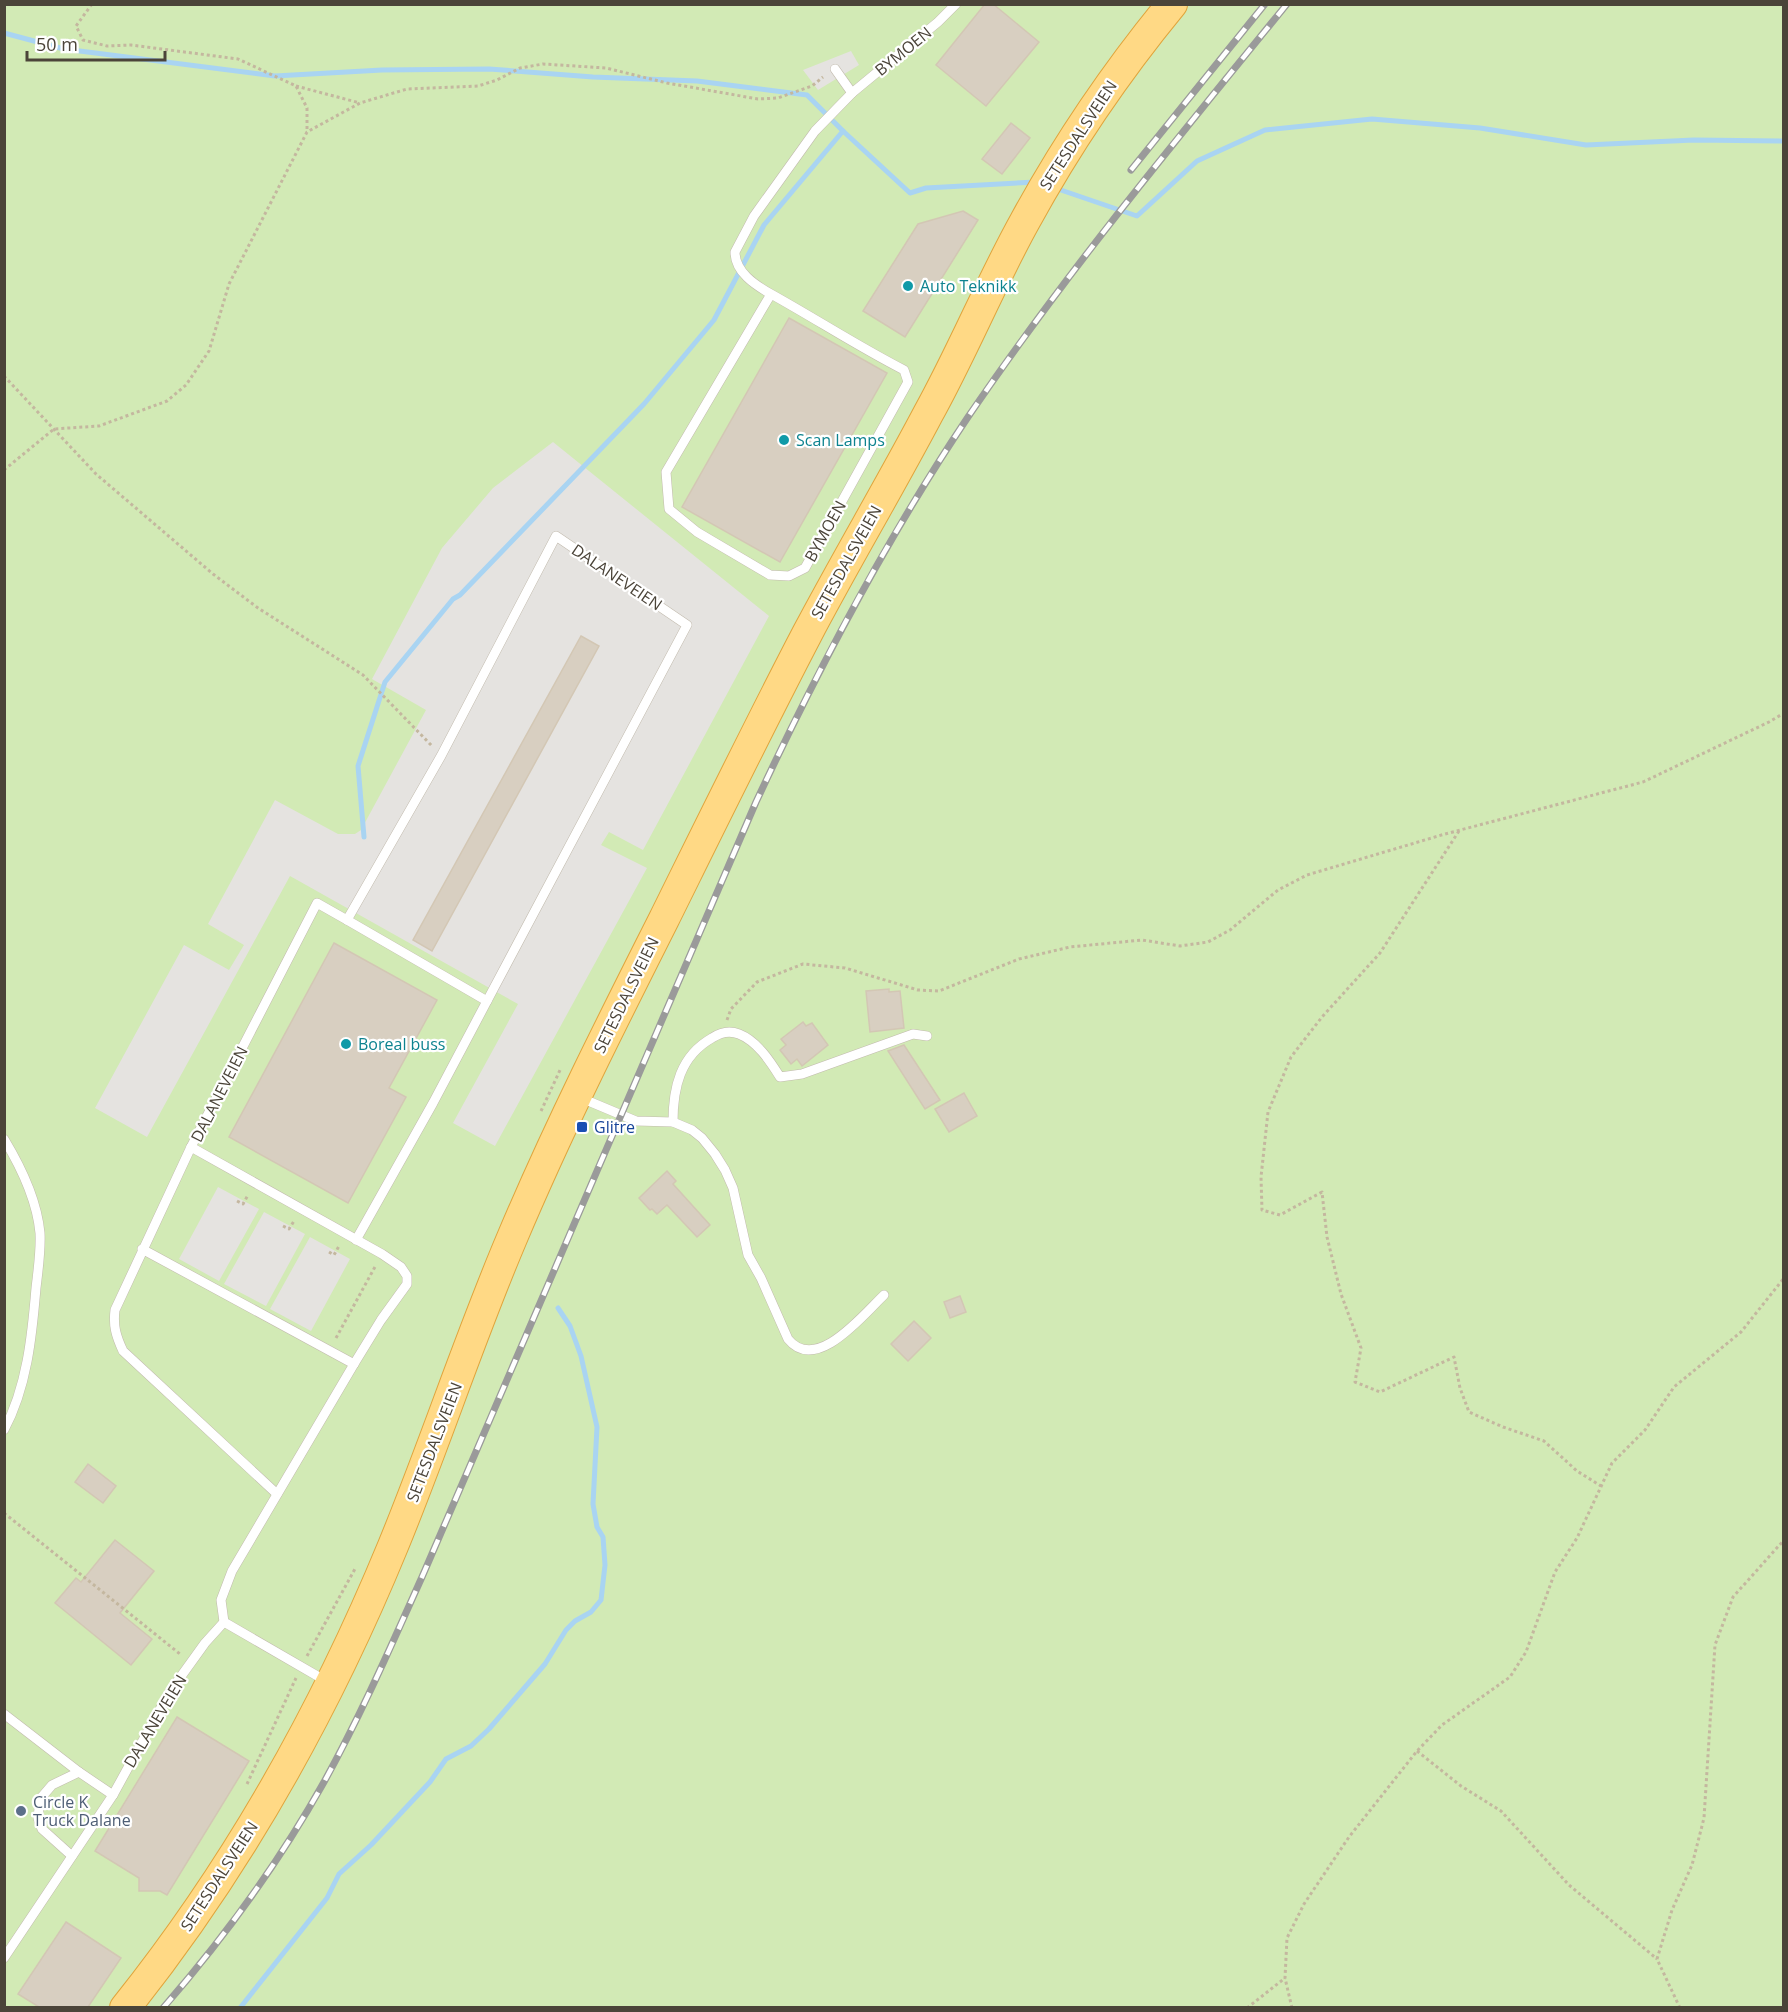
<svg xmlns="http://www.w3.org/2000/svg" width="1788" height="2012" font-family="'Open Sans',sans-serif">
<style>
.green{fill:#d2eab5}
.parking{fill:#e5e3e0}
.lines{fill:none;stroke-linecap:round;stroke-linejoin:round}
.stream{stroke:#a9d4f2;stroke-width:5}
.building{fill:#d8cfc1;stroke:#d3c7b4;stroke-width:1.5}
.service-casing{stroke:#c2bbae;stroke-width:10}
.trunk-casing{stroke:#e0a43c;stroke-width:32}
.path{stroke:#c4b79f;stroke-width:3;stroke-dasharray:3 3;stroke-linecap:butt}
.service{stroke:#fff;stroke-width:9}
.trunk{stroke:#ffd985;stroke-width:30}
.rail-casing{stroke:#9a9a9a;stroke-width:7}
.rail{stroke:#fff;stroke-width:4.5;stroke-dasharray:14;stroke-linecap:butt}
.culture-dot{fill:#0f9aa8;stroke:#fff;stroke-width:2}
.transit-dot{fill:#1a4fb4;stroke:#fff;stroke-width:2}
.service-dot{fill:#5c6f8a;stroke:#fff;stroke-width:2}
.labels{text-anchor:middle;stroke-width:4.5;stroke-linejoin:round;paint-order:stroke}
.street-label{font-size:16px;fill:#4b4439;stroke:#fff}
.culture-label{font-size:16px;fill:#0d838f;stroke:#fff;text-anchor:start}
.transit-label{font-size:16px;fill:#164399;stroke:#fff;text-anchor:start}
.service-label{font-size:16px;fill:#4e5e75;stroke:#fff;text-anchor:start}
</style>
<rect width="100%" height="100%" fill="#f6f3ec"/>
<path class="green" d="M4,5H1783V2007H5Z"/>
<g class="parking">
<path d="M851,51L859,65L818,90L803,70Z"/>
<path d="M553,442L769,616L643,850L609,832L601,845L647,868L495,1146L453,1123L518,1004L290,876L147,1137L95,1108L184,945L229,970L244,945L208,924L275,800L338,834H355L361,830L426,710L372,679L442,548L493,488Z"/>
<path d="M218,1187L259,1209L219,1281L179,1259Z"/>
<path d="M264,1212L305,1234L266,1306L224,1284Z"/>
<path d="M310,1237L350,1259L311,1331L270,1309Z"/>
</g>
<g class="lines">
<g class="stream">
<path d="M4,33L64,49L275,76L382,70L489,69L593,77L697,81L807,95L843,131L764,225L714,320L644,404L460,595L453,599L385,682L358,766L364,837"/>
<path d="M843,131L910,193L926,188L1035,182"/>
<path d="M1055,188L1137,216L1197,161L1265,130L1372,119L1480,128L1586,145L1694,140L1784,141"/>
<path d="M240,2008L327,1898L339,1874L371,1845L430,1782L446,1759L471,1746L489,1729L545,1664L566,1630L575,1621L591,1612L601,1600L605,1565L603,1537L597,1527L593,1504L597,1427L581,1356L570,1326L558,1308"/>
</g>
</g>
<g class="building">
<path d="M985,4H993L1039,42L986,106L936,65Z"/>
<path d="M1011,123L1030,138L1002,174L982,159Z"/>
<path d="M963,211L978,220L905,337L863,311L918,224Z"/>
<path d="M789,318L887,373L780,562L682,507Z"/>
<path d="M581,636L599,646L432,951L413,940Z"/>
<path d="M334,943L437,1000L389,1088L406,1097L348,1203L229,1137Z"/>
<path d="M889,989V992L900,991L904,1028L870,1032L866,991Z"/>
<path d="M803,1022L806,1026L812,1023L828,1045L802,1066L797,1059L791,1064L780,1050L786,1045L781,1039Z"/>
<path d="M904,1045L940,1100L925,1109L888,1051Z"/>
<path d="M964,1093L977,1116L949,1132L935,1109Z"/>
<path d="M667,1171L676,1181L673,1184L710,1225L697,1237L667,1205L657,1214L652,1209L650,1210L639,1198Z"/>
<path d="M960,1296L966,1312L950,1318L944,1302Z"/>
<path d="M914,1321L931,1338L908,1361L891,1344Z"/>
<path d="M88,1464L116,1486L103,1503L75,1482Z"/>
<path d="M115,1540L154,1571L120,1613L152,1639L131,1665L55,1603L76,1578L81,1582Z"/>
<path d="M177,1717L249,1761L167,1895L160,1891H139V1878L95,1851Z"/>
<path d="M66,1922L121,1958L88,2007H39L18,1994Z"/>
</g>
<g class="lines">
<g class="service-casing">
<g id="service">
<path d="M835,69L852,93"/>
<path d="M771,294L666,472L669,509L697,532L770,575L789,576L805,568L908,382L904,370C859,347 816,319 771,294C755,285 735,272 735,252L754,216L815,131L852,93L938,22L956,4"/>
<path d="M347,920L487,1001L433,1103L356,1240"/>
<path d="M581,1098L636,1121L673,1122L692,1130L702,1138L715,1154L725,1170L733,1188L748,1255L761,1278L788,1339C816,1374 863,1315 884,1295"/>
<path d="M673,1122C673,1088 680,1056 712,1038C721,1032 729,1030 739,1034C757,1041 770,1061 780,1077L802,1074L913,1034L927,1036"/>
<path d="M4,1139C21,1167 37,1201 40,1233C41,1251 38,1270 36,1288C32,1336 27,1387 4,1430"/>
<path d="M191,1147L382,1254L401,1267L407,1276V1284L381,1320L354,1364L232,1571L221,1600L224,1622L326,1681"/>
<path d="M142,1249L354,1364"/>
<path d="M277,1494L123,1351C116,1336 113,1326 115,1310L191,1147L317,903L347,920L441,756L556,536L687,625L487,1001"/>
<path d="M4,1714L79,1772L113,1795"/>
<path d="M72,1856L42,1829L38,1818L40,1799L52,1785L79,1772"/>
<path d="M4,1958L113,1795L169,1693L205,1643L224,1622"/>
</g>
</g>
<g class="trunk-casing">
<path id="trunk" d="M125,2008C237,1868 325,1711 393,1546C435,1444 469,1339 512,1238C558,1129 611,1024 664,919C711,824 758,728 807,634C846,560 889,488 928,414C963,351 990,284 1025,221C1067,144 1116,72 1172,4"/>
</g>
<g class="path">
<path d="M92,4L76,26L83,40L107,46L131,45L238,59L296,86L307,108V131"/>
<path d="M296,86L360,103"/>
<path d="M4,376L96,474L213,574L258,608L363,675L432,746"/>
<path d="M4,470L54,429L99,426L167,401L186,385L209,351L229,284L307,132L360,103L407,89L478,86L497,80L520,68L543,64L606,68L667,83L758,99L778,98L812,86L823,77"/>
<path d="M1459,831L1380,953L1322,1017L1291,1057L1268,1112L1261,1177L1262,1210L1280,1215L1322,1192L1327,1237L1341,1294L1361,1348L1355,1382L1380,1392L1454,1357L1460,1388L1469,1412L1503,1427L1544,1441L1577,1471L1601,1486"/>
<path d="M727,1020L731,1009L757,982L803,964L845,968L918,990L939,991L1019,959L1070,947L1142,940L1180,946L1208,942L1230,930L1278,890L1307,875L1445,834L1643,782L1769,722L1784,713"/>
<path d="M541,1111L561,1068"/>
<path d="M237,1201L243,1204L248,1195"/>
<path d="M283,1226L289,1229L294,1221"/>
<path d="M329,1252L334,1255L339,1246"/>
<path d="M336,1338L376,1265"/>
<path d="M4,1513L180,1654"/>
<path d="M307,1656L356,1567"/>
<path d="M1417,1751L1461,1786L1501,1811L1569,1885L1657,1959"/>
<path d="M247,1784L296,1678"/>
<path d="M1247,2008L1285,1978"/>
<path d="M1292,2008L1285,1978L1287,1938L1304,1904L1349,1837L1417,1751L1442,1725L1510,1677L1526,1652L1555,1572L1577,1538L1612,1463L1645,1430L1674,1387L1741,1332L1784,1278"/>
<path d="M1680,2008L1657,1959L1672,1910L1692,1865L1704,1818L1715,1645L1733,1597L1784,1540"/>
</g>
<use href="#service" class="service"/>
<use href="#trunk" class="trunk"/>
<g class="rail-casing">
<g id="rail">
<path d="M1131,170L1265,4"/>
<path d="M163,2008C223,1939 280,1861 324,1782C361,1715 391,1646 422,1577L756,802C818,669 886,539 968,417C1066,273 1177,139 1287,4"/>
</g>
</g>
<use href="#rail" class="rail"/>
</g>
<g class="culture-dot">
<circle cx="908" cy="286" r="6"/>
<circle cx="784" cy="440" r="6"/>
<circle cx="346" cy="1044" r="6"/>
</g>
<rect class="transit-dot" x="576" y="1121" width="12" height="12" rx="3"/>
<circle class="service-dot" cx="21" cy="1811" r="6"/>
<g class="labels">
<g class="street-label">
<text transform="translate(903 51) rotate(-39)" y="6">BYMOEN</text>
<text transform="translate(1078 135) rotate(-57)" y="6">SETESDALSVEIEN</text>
<text transform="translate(825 531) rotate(-61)" y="6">BYMOEN</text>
<text transform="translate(846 562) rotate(-61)" y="6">SETESDALSVEIEN</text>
<text transform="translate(617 577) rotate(34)" y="6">DALANEVEIEN</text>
<text transform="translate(626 995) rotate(-64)" y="6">SETESDALSVEIEN</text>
<text transform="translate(219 1094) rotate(-63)" y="6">DALANEVEIEN</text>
<text transform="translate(434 1442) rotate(-69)" y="6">SETESDALSVEIEN</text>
<text transform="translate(155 1721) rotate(-59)" y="6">DALANEVEIEN</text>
<text transform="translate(219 1876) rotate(-57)" y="6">SETESDALSVEIEN</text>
</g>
<g class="culture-label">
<text x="920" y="292">Auto Teknikk</text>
<text x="796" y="446">Scan Lamps</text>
<text x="358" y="1050">Boreal buss</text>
</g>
<g class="transit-label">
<text x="594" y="1133">Glitre</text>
</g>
<g class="service-label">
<text x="33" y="1808">Circle K<tspan x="33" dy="18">Truck Dalane</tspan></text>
</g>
</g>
<rect width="1788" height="2012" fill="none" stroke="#4b4439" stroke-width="12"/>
<path d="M27 51v9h138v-9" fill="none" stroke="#4b4439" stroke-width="3"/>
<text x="36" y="51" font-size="18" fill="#4b4439" stroke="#ffffff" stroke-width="4.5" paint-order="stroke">50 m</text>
</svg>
